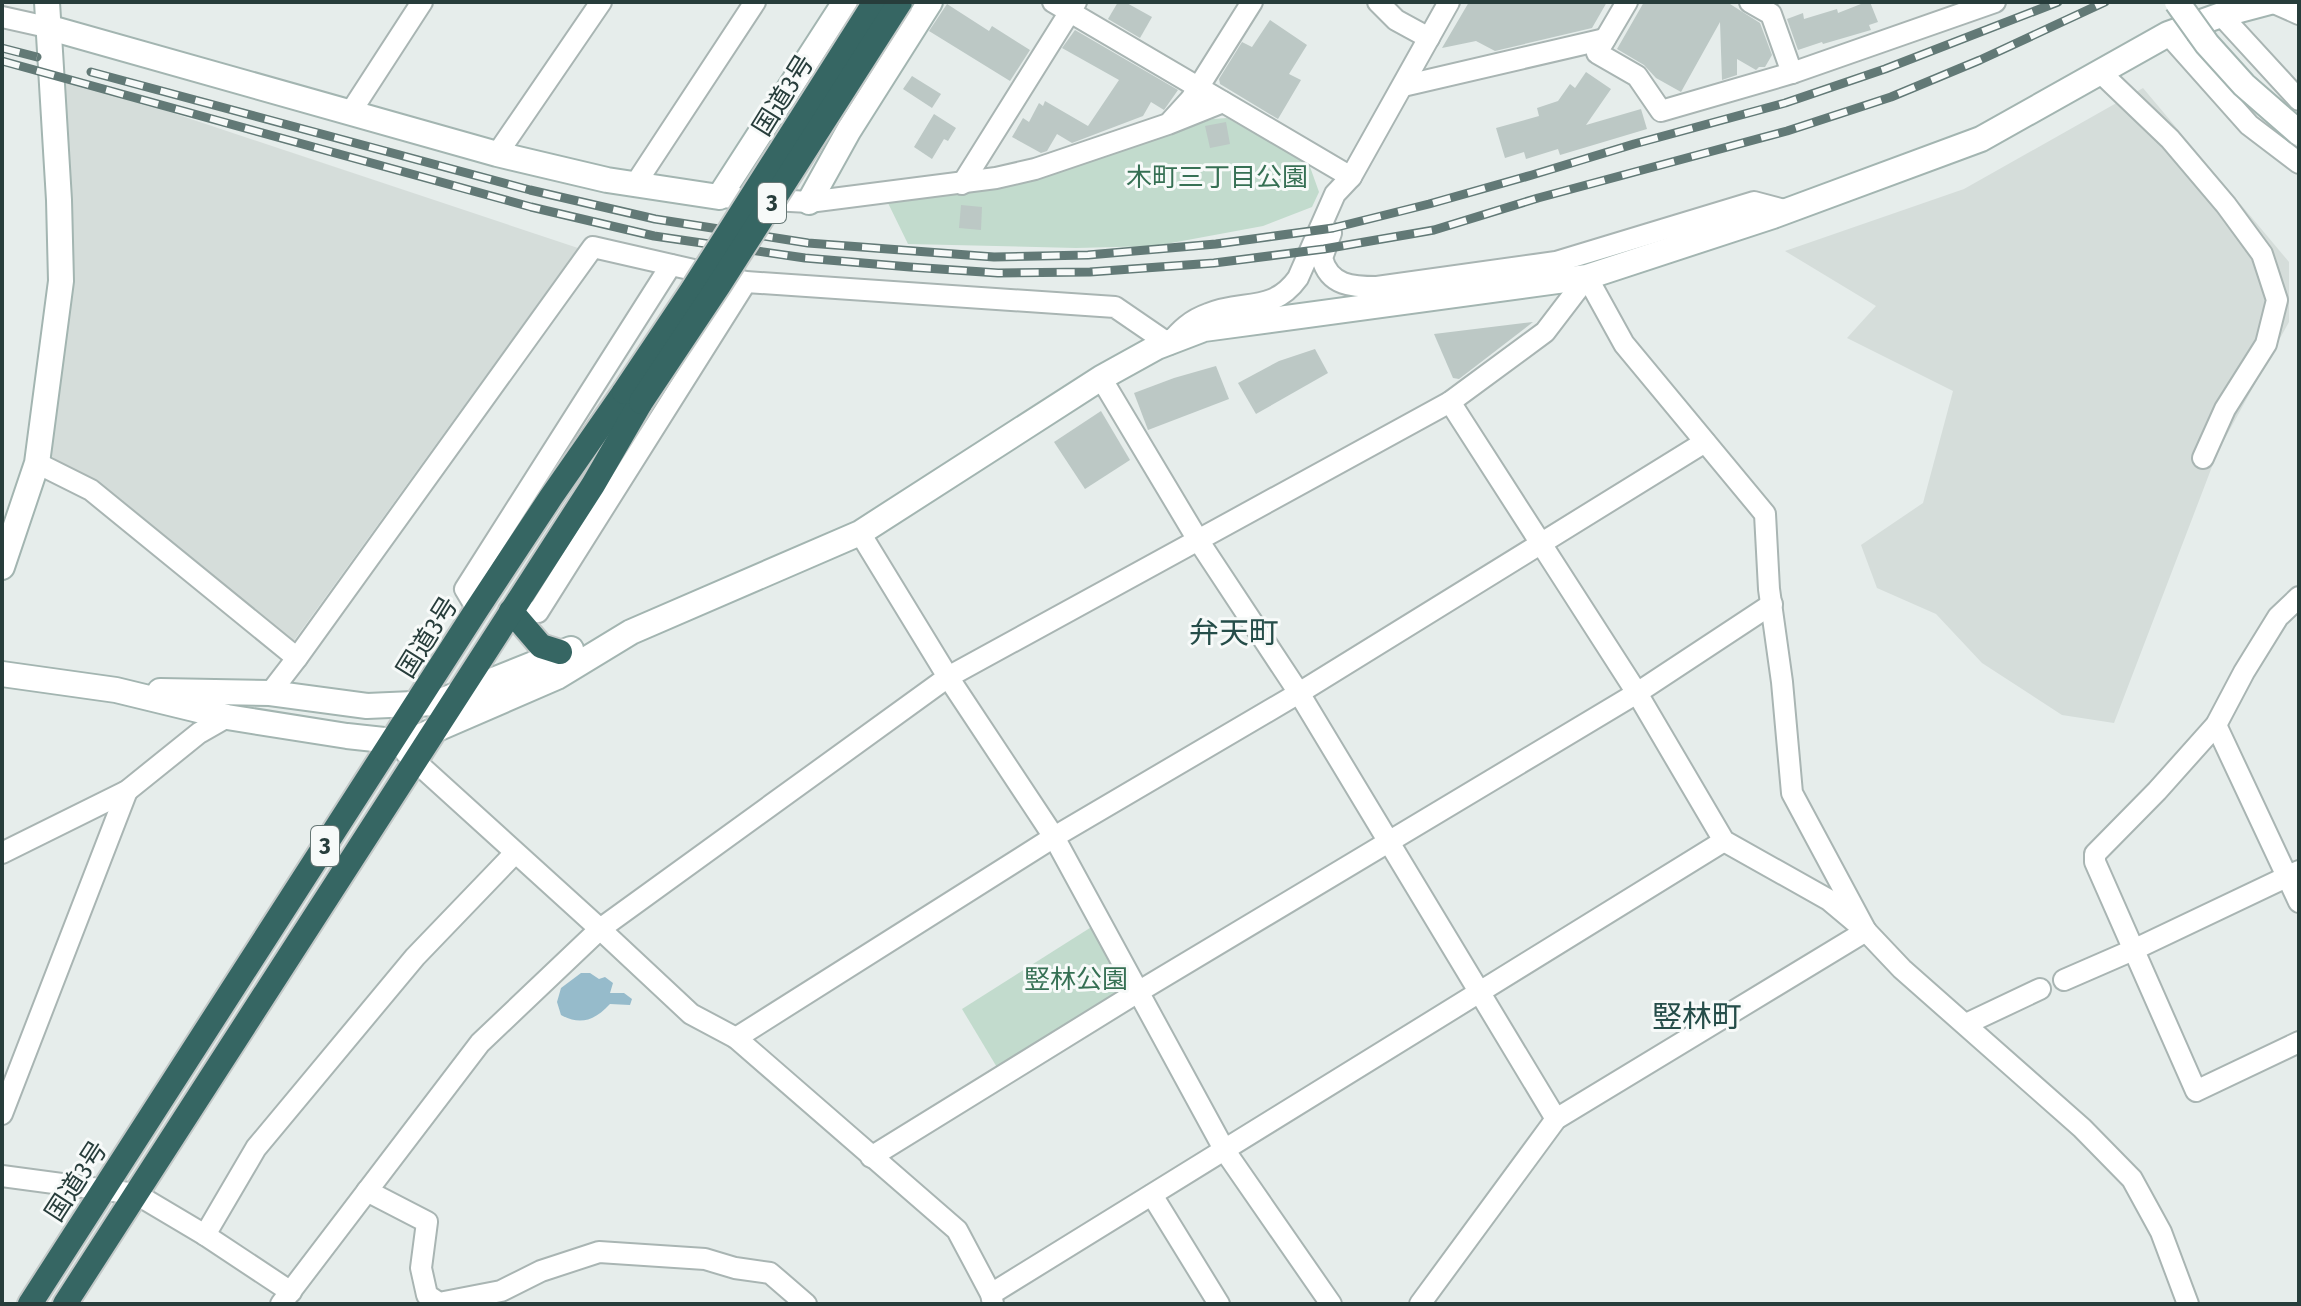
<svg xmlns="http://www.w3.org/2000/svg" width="2301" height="1306" font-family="'Fira Sans Condensed','Noto Sans JP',sans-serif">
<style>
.built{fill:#d5ddda}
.green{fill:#c2dbcd}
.water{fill:#96bbcb}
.building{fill:#bcc8c5}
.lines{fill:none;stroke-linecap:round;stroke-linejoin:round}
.street-casing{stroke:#a9b5b3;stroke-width:24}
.secondary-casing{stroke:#a3b5b1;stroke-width:28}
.highway-casing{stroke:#c3c9c8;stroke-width:28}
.street{stroke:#fff;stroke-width:20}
.secondary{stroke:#fff;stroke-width:24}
.highway{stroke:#366663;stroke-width:24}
.rail-casing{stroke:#627976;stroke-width:9}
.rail{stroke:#f7faf9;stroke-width:6;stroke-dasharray:18;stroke-linecap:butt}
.secondary-bridge-casing{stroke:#a3b5b1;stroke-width:28;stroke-linecap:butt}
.highway-bridge-casing{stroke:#c3c9c8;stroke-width:28;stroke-linecap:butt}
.secondary-bridge{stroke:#fff;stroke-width:24}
.highway-bridge{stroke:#366663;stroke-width:24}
.labels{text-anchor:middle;stroke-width:6;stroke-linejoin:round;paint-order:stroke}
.shield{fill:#f7faf9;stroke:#657674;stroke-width:2}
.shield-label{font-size:24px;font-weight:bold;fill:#273d3b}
.street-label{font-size:26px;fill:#273d3b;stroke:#f7faf9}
.park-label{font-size:26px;fill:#367054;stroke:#f7faf9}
.quarter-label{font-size:30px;fill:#254d49;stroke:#f7faf9}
</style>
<rect width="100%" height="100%" fill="#e6edeb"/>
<g class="built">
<path d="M65,77L578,248L293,642L50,455Z"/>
<path d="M2143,88L2289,262V322L2218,451L2114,723L2062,715L1982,663L1936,614L1877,588L1861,545L1923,503L1953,391L1847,338L1876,306L1785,251L1964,189Z"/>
</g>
<g class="green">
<path d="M1227,118L1309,164L1319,192L1312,207L1263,226L1155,246L1076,248L908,244L888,203L1030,182L1213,119Z"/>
<path d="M1093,926L1126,981L1123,992L998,1069L962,1009Z"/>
</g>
<path class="water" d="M581,973H590L599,979L605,977L613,983L610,993H624L632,999L630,1005L610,1004C595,1020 581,1026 561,1015L557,1002L561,988Z"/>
<g class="building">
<path d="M1118,2H1125L1152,17L1140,38L1108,19Z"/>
<path d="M1469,2H1607L1592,28L1495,51L1476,41L1442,48Z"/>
<path d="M1644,2H1731L1730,4L1760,23L1772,55L1765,67H1759L1756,70L1737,59V75L1722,80L1720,22L1681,92L1656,78L1644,65L1617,49Z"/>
<path d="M1866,2H1870L1878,22L1869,25L1871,30L1823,44L1822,42L1798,50L1787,19L1803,13L1804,19L1837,9L1838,13Z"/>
<path d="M947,4L989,31L992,26L1030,50L1010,81L929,31Z"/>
<path d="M1270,20L1307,45L1289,74L1301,80L1278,119L1220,84L1219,79L1242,42L1252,47Z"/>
<path d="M1075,30L1178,90L1164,110L1151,102L1143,116L1072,143L1057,134L1047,151L1041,153L1012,137L1023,118L1029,122L1039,103L1043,106L1045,101L1088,126L1119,80L1062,48Z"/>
<path d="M1586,72L1611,89L1586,125L1641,109L1647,129L1560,155L1558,149L1526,159L1524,152L1505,158L1496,128L1539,116L1537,108L1558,101L1570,84L1575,88Z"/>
<path d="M912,76L941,94L932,108L903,89Z"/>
<path d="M934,114L956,128L948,141L944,139L932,159L914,147Z"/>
<path d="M1226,122L1230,144L1210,148L1205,126Z"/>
<path d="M961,205L982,207L981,230L959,228Z"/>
<path d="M1533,322L1459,379L1453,378L1434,334Z"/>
<path d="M1315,349L1328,373L1256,414L1238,383L1279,361Z"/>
<path d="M1216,366L1229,399L1148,430L1134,393L1174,378Z"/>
<path d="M1101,411L1130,460L1085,489L1054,442Z"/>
</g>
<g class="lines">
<g class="street-casing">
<g id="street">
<path d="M1053,2L1351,177"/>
<path d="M1378,2L1396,20L1429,38"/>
<path d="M1627,2L1597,53L1637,76L1661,111L1792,73L1995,2"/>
<path d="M1750,2L1771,14L1792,73"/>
<path d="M2272,2L2299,14"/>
<path d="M2221,15L2299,100"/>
<path d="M2,17L47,27"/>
<path d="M2168,34L2249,125L2299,163"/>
<path d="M2100,72L2170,139L2226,205L2262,254L2277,300L2266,344L2225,409L2203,458"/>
<path d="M1403,86L1605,39"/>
<path d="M350,113L422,2"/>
<path d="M1171,121L1191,99L1252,2"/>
<path d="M497,154L601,2"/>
<path d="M636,183L755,2"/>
<path d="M962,184L1076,2"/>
<path d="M719,197L809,202L996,178L1035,169L1168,124L1223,102"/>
<path d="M1331,233L1322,258C1329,286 1353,287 1377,287L1556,262L1754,202L1788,211"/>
<path d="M1101,378L1198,540L1299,693L1556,1119"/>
<path d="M1450,402L1637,693L1724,841L1829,900L1866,931L1902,969L2082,1128L2132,1179L2161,1232L2188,1304"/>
<path d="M37,463L91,490L297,658L270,693"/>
<path d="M860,533L948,677L1054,837L1225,1151L1331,1304"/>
<path d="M2299,597L2278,617L2244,672L2216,725L2157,791L2095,854V862L2196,1091L2299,1042"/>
<path d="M477,609L465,589L671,265"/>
<path d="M511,611L538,612L746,282"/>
<path d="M297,658L593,247L746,282L1115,307L1169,344C1180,330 1191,320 1208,314C1243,299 1272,314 1298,278L1335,194L1351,177L1449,2"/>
<path d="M2216,725L2299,902"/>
<path d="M405,752L600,929L948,677L1450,402L1545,332L1587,277L1624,344L1765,514L1769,589L1782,682L1792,793L1866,931"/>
<path d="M2,853L127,791L199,733L227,717"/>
<path d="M2064,980L2133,950L2299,871"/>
<path d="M1966,1024L2040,989"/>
<path d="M736,1038L1054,837L1299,693L1705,442"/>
<path d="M2,1114L127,791"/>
<path d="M871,1157L1138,992L1637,693L1772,604"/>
<path d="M2,1176L136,1194L205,1235L291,1292"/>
<path d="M367,1191L427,1222L421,1268L427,1295L439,1303L501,1291L541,1271L599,1252L705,1259L735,1268L770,1273L806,1304"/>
<path d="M1152,1195L1219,1304"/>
<path d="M205,1235L256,1148L415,957L515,853"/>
<path d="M991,1294L1724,841"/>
<path d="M281,1304L480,1043L600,929L691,1014L736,1038L957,1230L991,1294L993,1304"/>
<path d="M1420,1304L1556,1119L1866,931"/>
</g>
</g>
<g class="secondary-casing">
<g id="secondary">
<path d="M47,27L497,154L607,180L719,197L845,2"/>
<path d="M809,202L849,130L930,2"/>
<path d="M2,567L37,463L61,281L59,200L47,2"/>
<path d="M2,674L116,690L227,717L347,736L393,741L414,739L557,677L631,632L860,533L1101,378L1157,347L1204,329L1587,277L1773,216L1981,139L2168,34L2221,15L2270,2"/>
<path d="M160,691L270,693L367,706L436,703L571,649"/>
</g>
</g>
<g class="highway-casing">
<g id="highway">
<path d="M511,611L541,646L560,652"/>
<path d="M30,1304L477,609L551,497L624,392"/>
<path d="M65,1304L593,485L641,402"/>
</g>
</g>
<use href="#street" class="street"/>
<use href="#secondary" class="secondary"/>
<use href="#highway" class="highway"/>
<g class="rail-casing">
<g id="rail">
<path d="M2,48L37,57"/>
<path d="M2,61L531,207L654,236L805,258L910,267L998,273L1090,272L1214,263L1324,249L1434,230L1538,198L1787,131L1891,97L1980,60L2105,2"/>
<path d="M91,72L530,190L655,219L808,243L994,257L1088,255L1216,244L1333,228L1429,204L1532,175L1634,144L1785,103L1885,69L2058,2"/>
</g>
</g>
<use href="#rail" class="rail"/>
<g class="secondary-bridge-casing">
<path id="secondary-bridge" d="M2177,2L2207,44L2244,85L2299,133"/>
</g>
<g class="highway-bridge-casing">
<g id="highway-bridge">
<path d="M624,392L691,292L875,2"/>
<path d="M641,402L719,285L900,2"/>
</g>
</g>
<use href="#secondary-bridge" class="secondary-bridge"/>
<use href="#highway-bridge" class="highway-bridge"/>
</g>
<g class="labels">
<g class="shield">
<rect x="758" y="183" width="28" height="40" rx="6"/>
<rect x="311" y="826" width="28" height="40" rx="6"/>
</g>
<g class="shield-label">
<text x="772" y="211">3</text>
<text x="325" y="854">3</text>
</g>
<g class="street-label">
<text transform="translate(783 95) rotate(-58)" y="9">国道3号</text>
<text transform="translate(427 637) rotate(-58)" y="9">国道3号</text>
<text transform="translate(76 1181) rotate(-57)" y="9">国道3号</text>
</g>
<g class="park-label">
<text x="1217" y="186">木町三丁目公園</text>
<text x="1076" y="988">竪林公園</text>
</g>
<g class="quarter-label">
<text x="1234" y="643">弁天町</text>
<text x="1697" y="1027">竪林町</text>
</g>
</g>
<rect width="2301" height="1306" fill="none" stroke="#273d3b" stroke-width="8"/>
</svg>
